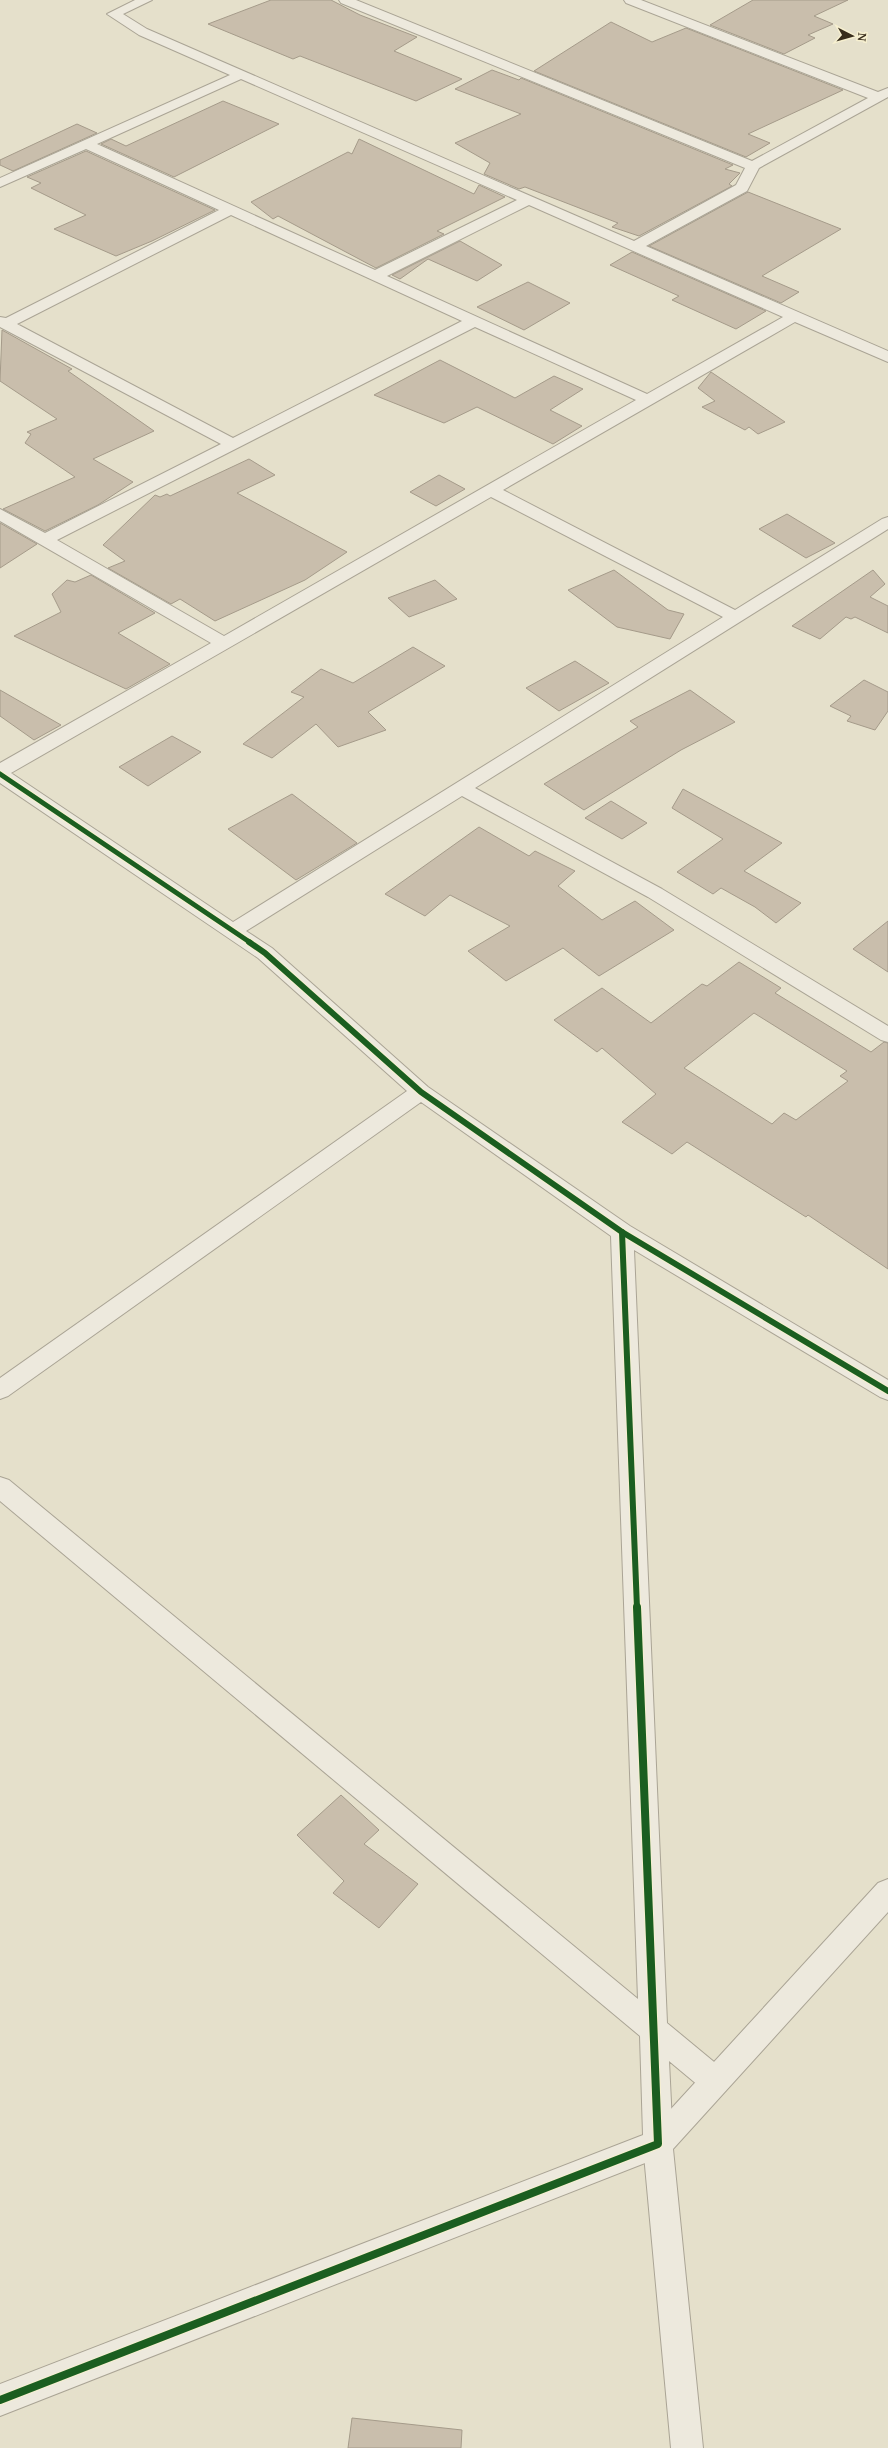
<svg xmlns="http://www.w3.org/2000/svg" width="888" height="2448" font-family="'Noto Serif',serif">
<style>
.building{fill:#c9beac;stroke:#a59b8a;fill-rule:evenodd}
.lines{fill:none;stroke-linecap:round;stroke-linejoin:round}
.minor-casing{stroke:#aaa495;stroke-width:2}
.tertiary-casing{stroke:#aaa495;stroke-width:2}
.minor{fill:#ede9dd;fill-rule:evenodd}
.tertiary{fill:#ede9dd;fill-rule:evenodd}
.cycleway-far2-casing{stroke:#f7f0d0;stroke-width:7}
.cycleway-far1-casing{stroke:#f7f0d0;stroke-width:8}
.cycleway-casing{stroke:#f7f0d0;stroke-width:10}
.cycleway-far2{stroke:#1b5e20;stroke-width:5}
.cycleway-far1{stroke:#1b5e20;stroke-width:6}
.cycleway{stroke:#1b5e20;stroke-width:8}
</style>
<rect width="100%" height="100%" fill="#e5e0cb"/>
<g class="building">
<path d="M271,0H331L360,15L417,37L394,51L462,79L416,101L300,56L293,59L208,24Z"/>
<path d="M753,0H848L814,16L833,24L808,35L815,38L784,54L710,25Z"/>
<path d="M611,22L652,42L686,28L843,90L748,134L770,143L746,157L534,71Z"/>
<path d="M492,70L519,80L521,78L733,165L725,169L740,173L729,184L732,186L639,236L612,227L618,223L525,187L519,189L484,174L490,163L455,143L521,114L455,89Z"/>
<path d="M223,101L279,124L174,177L101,144L111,139L126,146Z"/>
<path d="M77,124L97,133L13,171L0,165V160Z"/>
<path d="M359,139L474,194L479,185L505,197L437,231L444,234L376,268L278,216L273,219L251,202L348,152L352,154Z"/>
<path d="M86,151L160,185L215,210L152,241L116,256L54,229L86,215L31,188L41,183L27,177Z"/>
<path d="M748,192L841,229L762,276L799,292L781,303L649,246Z"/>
<path d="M460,241L502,265L477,281L428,259L400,279L392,275Z"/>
<path d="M632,252L766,311L736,329L672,300L679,296L610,265Z"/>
<path d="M528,282L570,303L524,330L477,307Z"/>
<path d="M2,330L72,369L68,371L154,431L93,459L133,482L98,505L45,531L3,509L75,477L25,443L31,434L27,432L57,419L0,381Z"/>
<path d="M440,360L515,398L554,376L583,389L550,410L582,426L553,444L477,407L444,423L374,395Z"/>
<path d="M711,372L785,422L758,434L749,427L745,430L702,407L715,401L698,388Z"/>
<path d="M249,459L275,475L237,493L347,552L305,580L215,621L180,599L171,604L108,568L125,561L103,545L155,495L160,497L167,494L170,496Z"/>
<path d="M439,475L465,489L436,506L410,492Z"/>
<path d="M787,514L835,543L806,558L759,529Z"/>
<path d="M0,523L37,544L0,568Z"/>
<path d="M614,570L668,610L684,614L670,639L617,627L568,590Z"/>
<path d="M873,570L885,584L870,597L888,606V633L855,617L851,619L846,617L820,639L792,626Z"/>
<path d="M91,575L155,613L118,633L170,664L126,689L14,636L61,612L52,594L67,580L75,582Z"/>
<path d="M435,580L457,599L409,617L388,598Z"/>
<path d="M413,647L445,666L368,712L386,730L338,747L316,724L272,758L243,744L304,697L291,692L321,669L353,683Z"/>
<path d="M575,661L609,683L559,711L526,688Z"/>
<path d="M864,680L888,692V711L875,730L847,721L851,716L830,706Z"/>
<path d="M0,690L61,725L34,740L0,716Z"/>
<path d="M690,690L735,722L681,750L584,810L544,784L638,727L630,721Z"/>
<path d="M172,736L201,752L148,786L119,767Z"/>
<path d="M683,789L782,843L744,871L801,903L776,923L755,907L721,888L713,894L677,872L723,839L672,808Z"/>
<path d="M292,794L357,843L296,880L228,829Z"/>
<path d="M611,801L647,823L622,839L585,818Z"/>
<path d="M479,827L529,856L535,851L575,871L558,886L602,920L635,901L674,930L599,976L563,948L506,981L468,951L510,926L450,895L425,916L385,894Z"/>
<path d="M888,921V972L853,949Z"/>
<path d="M739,962L781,988L775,993L871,1052L884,1042L888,1043V1269L808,1215L806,1217L687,1142L672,1154L622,1122L656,1094L602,1048L597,1052L554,1020L602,988L651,1023L702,984L707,986ZM754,1013L847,1071L840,1076L848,1081L796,1120L784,1113L772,1124L684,1068Z"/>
<path d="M341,1795L379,1830L364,1844L418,1884L379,1928L333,1893L344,1881L297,1835Z"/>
<path d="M352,2418L462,2430L461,2448H348Z"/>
</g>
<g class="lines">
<g class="minor-casing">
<path id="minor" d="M135,0H152L123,14L147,29L634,241L736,185L745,168L341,3L339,0H356L752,161L868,98L626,3L624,0H641L878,92L888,88V97L759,168L747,191L646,246L888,351V362L795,322L503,490L735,610L882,519L888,517V529L475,788L662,889L888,1026V1042L881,1040L648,897L462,796L246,931L272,948L428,1087L630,1226L888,1380V1400L880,1397L634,1250L667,2023L725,2071L729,2081L725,2091L715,2095L705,2091L669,2061L673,2144L668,2154L0,2416V2384L643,2135L640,2036L0,1501V1477L9,1480L638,1999L611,1236L421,1102L8,1396L0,1399V1378L407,1091L258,958L0,783V763L211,643L0,521V509L45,533L221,444L0,327V317L6,318L219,210L86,149L0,187V178L230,75L139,35L107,14ZM241,79L517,200L375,270L97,144ZM529,205L783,317L647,394L387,276ZM231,215L462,321L233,438L17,324ZM475,327L636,400L224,636L57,540ZM491,497L723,617L233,922L11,773Z"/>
</g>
<g class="tertiary-casing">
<path id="tertiary" d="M888,1879V1912L673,2149L703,2448H671L643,2144L648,2134L878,1883Z"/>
</g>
<use href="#minor" class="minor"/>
<use href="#tertiary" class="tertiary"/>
<g class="cycleway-far2-casing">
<path id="cycleway-far2" d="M0,774L251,943"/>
</g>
<g class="cycleway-far1-casing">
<g id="cycleway-far1">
<path d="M249,942L265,953L421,1092L622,1232L888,1391"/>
<path d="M622,1232L637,1608"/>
</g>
</g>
<g class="cycleway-casing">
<path id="cycleway" d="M0,2400L658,2144L637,1607"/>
</g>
<use href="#cycleway-far2" class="cycleway-far2"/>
<use href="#cycleway-far1" class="cycleway-far1"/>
<use href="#cycleway" class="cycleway"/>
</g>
<g transform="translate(852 36) rotate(96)" stroke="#f7f0d0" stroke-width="3" paint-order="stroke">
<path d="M0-3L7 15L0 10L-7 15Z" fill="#382d1c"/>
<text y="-6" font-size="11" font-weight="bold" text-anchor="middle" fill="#382d1c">N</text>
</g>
</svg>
